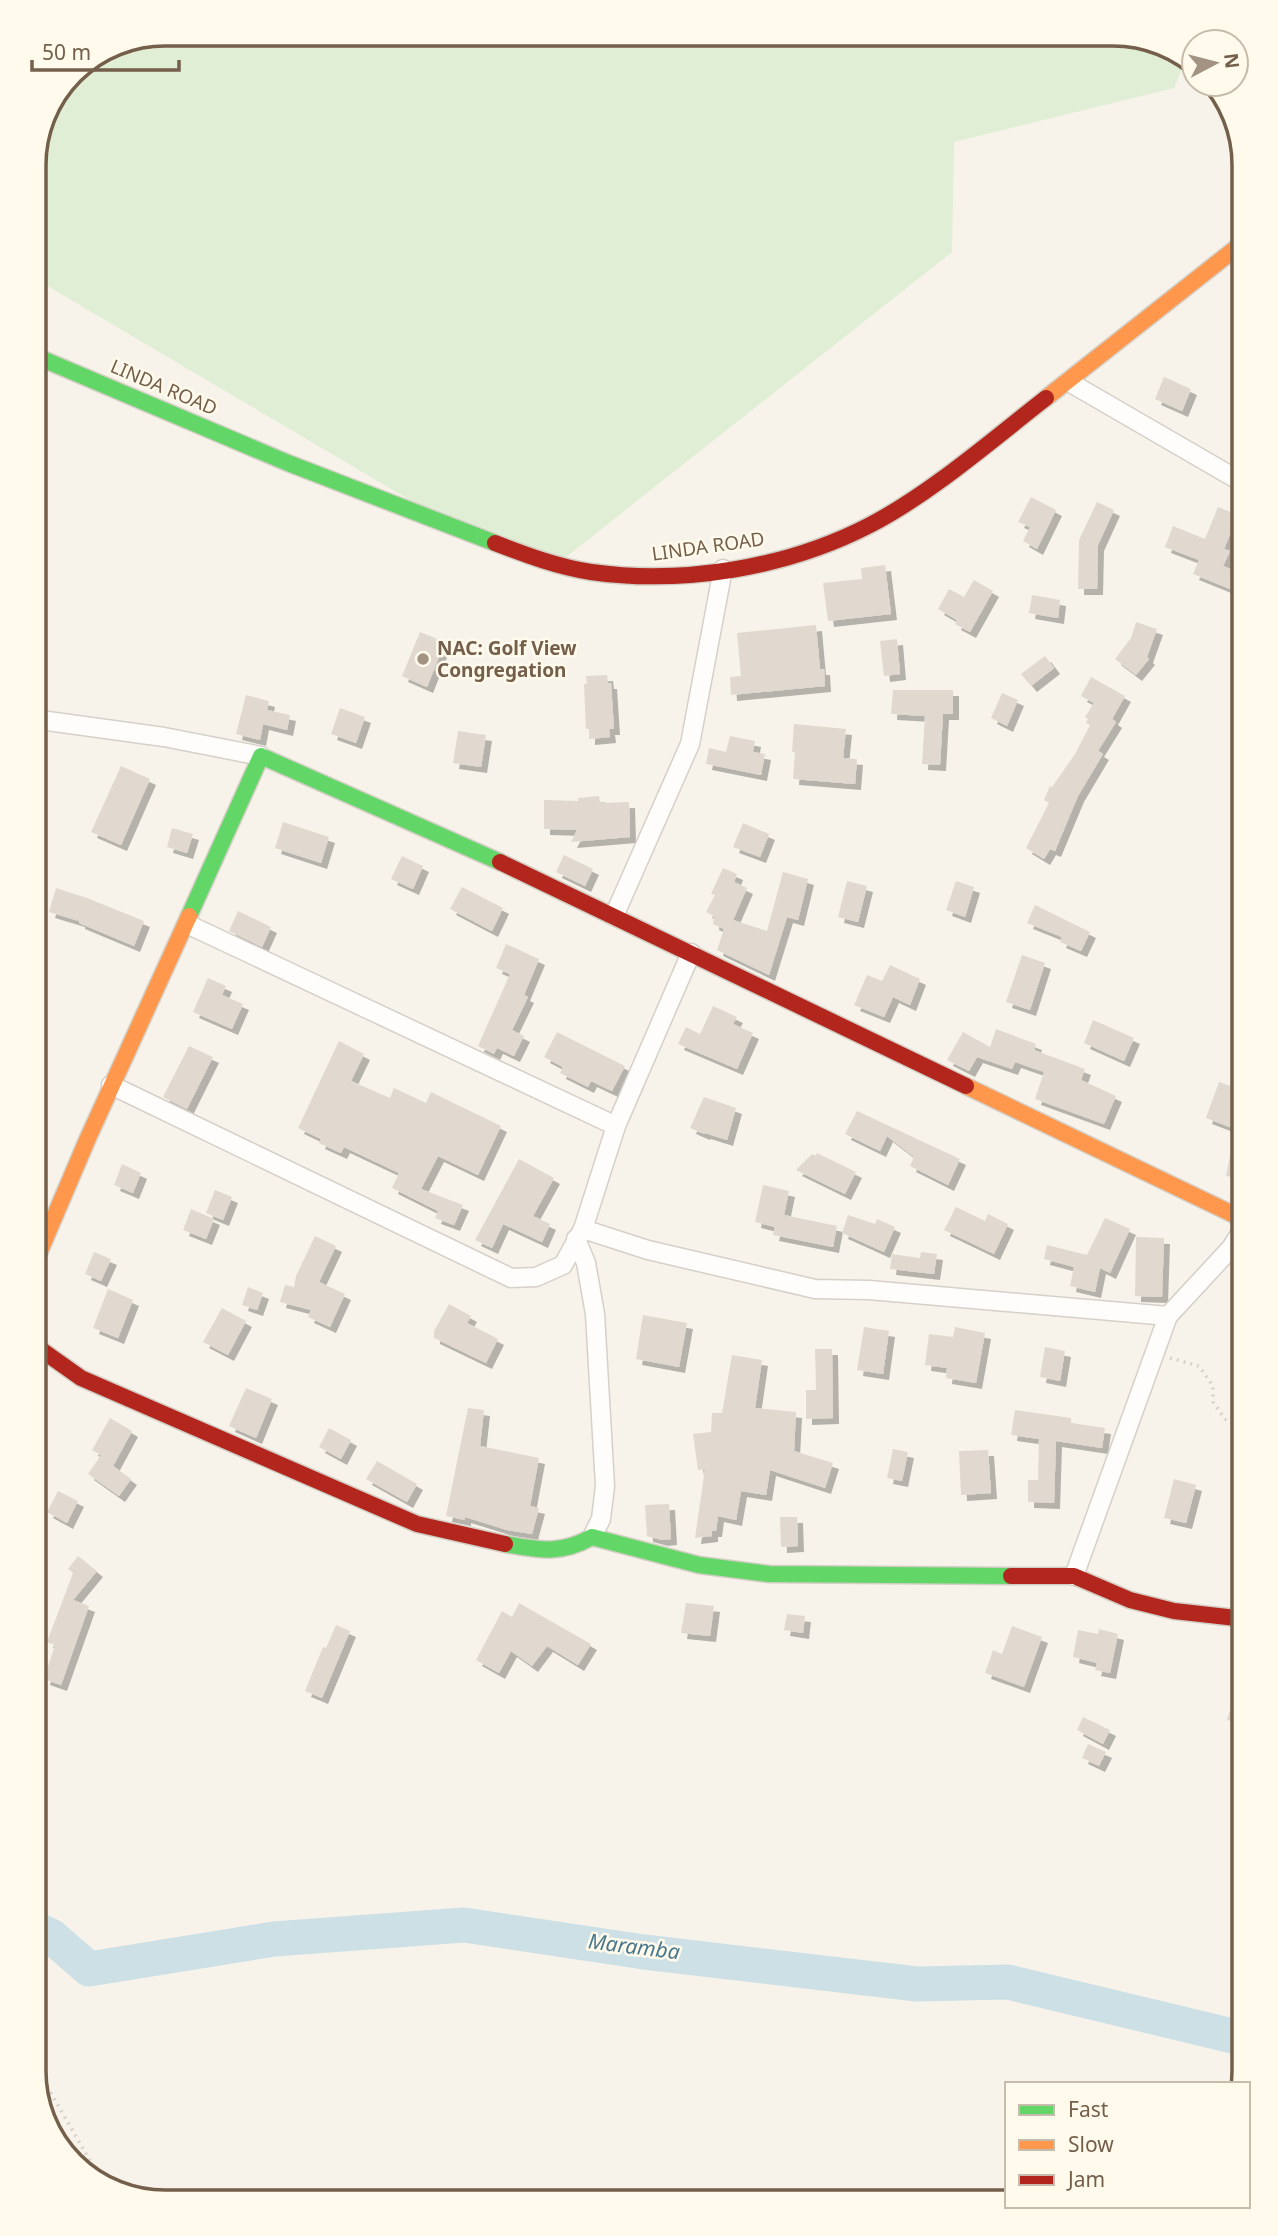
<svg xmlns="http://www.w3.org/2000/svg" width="1278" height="2236" font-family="'Noto Sans',sans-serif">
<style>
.green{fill:#e0eed5}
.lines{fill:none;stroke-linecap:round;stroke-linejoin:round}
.river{stroke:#cce0e6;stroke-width:35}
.building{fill:#e1d9cf;filter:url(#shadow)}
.street-casing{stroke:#d6d0c8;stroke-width:21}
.fast-casing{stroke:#d4cfc5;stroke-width:19}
.slow-casing{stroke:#d4cfc5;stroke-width:19}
.jam-casing{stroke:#d4cfc5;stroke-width:19}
.path{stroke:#d7d1cb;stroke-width:3.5;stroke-dasharray:2 5;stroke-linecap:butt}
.street{stroke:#fefdfc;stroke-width:18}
.fast{stroke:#63d668;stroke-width:16}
.slow{stroke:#ff974d;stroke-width:16}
.jam{stroke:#b3261e;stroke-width:16}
.poi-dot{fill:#a29383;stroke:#fffaeb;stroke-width:2.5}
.labels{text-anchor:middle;stroke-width:5;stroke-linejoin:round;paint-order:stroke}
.street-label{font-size:19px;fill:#745f4b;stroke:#fffaeb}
.poi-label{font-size:19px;font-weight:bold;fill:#745f4b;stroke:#fffaeb;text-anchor:start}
.water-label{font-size:21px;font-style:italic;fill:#48788d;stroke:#fffaeb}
.rim{fill:none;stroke:#745f4b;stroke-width:3.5}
</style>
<defs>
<filter id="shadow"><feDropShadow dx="6" dy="6" stdDeviation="0" flood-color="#0004"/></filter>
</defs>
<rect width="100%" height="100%" fill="#f7f3ea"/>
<path class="green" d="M164,33L1123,34L1187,56L1174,88L954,142L952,252L566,557L469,535L34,278V156L72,71L114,43Z"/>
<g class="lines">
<path class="river" d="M33,1928L51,1936L89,1969L274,1939L464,1925L644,1952L917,1984L1008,1982L1245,2039"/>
</g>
<g class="building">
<path d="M1164,377L1191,389L1182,411L1155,399Z"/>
<path d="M1031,497L1056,510L1037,549L1023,541L1030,527L1018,522Z"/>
<path d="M1097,502L1114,510L1098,545L1097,589H1078L1079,540Z"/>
<path d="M1218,507L1238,515L1224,549L1230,551L1223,566L1245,575V595L1193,574L1199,560L1165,547L1173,526L1205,539Z"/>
<path d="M885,565L891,614L828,621L823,583L862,579L861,568Z"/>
<path d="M974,580L993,591L970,632L955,624L957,620L938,609L949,589L964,597Z"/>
<path d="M1032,595L1060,600L1058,618L1029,613Z"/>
<path d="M1136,622L1157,629L1147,657L1149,659L1136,675L1115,659L1131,638Z"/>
<path d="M816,625L820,669H824L825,686L731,695L730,677L741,676L737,633Z"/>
<path d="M420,632L445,642L427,687L402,676Z"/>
<path d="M897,639L900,674L884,676L880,641Z"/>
<path d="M1045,656L1054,668L1031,686L1021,674Z"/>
<path d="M607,675L608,683H611L614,729H609L610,737L589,739V729H586L584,684H587L586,676Z"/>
<path d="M1091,677L1125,696L1112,719L1116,722L1098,751L1103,754L1078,796L1055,851L1050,849L1044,859L1026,848L1049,803L1044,800L1050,786L1052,787L1075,754L1090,725L1086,723L1088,719L1085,717L1094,703L1081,696Z"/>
<path d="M893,690H953V714H943L940,765L922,764L925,716L891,714Z"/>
<path d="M1002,693L1018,700L1007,726L991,718Z"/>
<path d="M246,695L269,701L267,710L290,715L287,730L263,724L260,740L236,734Z"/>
<path d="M340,708L365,717L356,743L331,734Z"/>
<path d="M794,724L846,729L843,758L857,759L855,784L793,779L795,752H792Z"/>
<path d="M458,731L486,735L481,767L453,763Z"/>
<path d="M730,736L755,741L753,752L765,754L761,775L706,764L709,748L726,752Z"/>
<path d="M121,766L150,779L121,845L91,832Z"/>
<path d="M599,796L600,803L629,802L630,837L571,842L577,830L544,829V800L578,801V798Z"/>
<path d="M283,822L329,837L321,863L275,848Z"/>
<path d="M743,823L769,834L760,857L733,847Z"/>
<path d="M172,828L193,834L187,853L167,847Z"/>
<path d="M564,855L593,869L585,886L556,872Z"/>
<path d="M402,856L423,866L413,889L391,879Z"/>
<path d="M723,868L737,874L734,882L747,888L733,920L767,931L783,872L808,879L798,920L787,917L769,975L717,950L724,929L713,924L714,916L706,912L715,895L711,894Z"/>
<path d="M847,881L867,886L858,922L838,917Z"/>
<path d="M956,881L974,887L965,917L946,910Z"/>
<path d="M462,887L503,908L492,931L450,909Z"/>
<path d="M56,888L87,898L144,921L134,946L79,923V921L49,912Z"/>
<path d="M1035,905L1090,932L1081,951L1060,942L1062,937L1027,923Z"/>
<path d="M238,911L271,927L262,947L229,931Z"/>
<path d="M506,944L539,959L524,995L528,997L512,1030L524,1036L514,1056L497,1048L494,1054L478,1046L510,974L496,968Z"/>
<path d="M1022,955L1045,963L1030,1010L1006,1002Z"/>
<path d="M890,965L920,979L910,1005L893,997L884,1017L854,1005L867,975L882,981Z"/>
<path d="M208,978L226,986L222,995L243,1004L232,1029L193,1012Z"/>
<path d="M713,1006L737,1017L733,1024L753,1033L737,1069L678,1044L686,1027L700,1034Z"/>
<path d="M1093,1020L1134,1038L1124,1061L1084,1043Z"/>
<path d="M996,1029L1036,1044L1034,1050L1085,1069L1081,1080L1116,1096L1104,1124L1035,1099L1044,1072L1015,1062L1012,1069L977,1057L969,1071L947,1060L963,1032L990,1047Z"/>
<path d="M557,1032L625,1066L612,1091L591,1081L588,1087L560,1073L563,1067L544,1057Z"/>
<path d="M339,1041L364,1054L351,1081L390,1098L394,1088L426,1103L431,1092L501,1126L478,1175L438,1156L421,1189L463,1205L454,1225L435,1218L438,1211L392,1188L399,1173L344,1147L341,1153L319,1143L321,1139L298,1128Z"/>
<path d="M189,1046L213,1057L187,1109L163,1097Z"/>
<path d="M1219,1082L1245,1091V1179L1226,1176L1235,1129L1206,1118Z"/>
<path d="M704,1097L736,1108L727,1140L705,1133L704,1134L690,1128Z"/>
<path d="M857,1111L960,1159L948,1185L910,1166L914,1157L887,1136L880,1151L845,1134Z"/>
<path d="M817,1153L856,1172L845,1194L796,1170L812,1154L816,1156Z"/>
<path d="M519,1159L554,1178L533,1216L550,1224L542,1242L503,1224L492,1248L475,1240Z"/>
<path d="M122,1164L141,1173L133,1193L114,1185Z"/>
<path d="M763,1185L789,1191L784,1215L837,1226L833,1247L773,1235L775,1227L755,1222Z"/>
<path d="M215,1190L232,1197L223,1220L206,1213Z"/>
<path d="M956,1207L985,1221L988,1214L1008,1224L994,1254L944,1230Z"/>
<path d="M191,1209L214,1219L206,1239L183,1230Z"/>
<path d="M848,1215L875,1224L877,1219L895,1227L884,1252L842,1233Z"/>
<path d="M1105,1218L1130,1229L1110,1273L1100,1268L1095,1292L1070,1286L1074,1267L1044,1259L1047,1245L1087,1255Z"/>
<path d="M315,1236L336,1246L319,1282L345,1294L330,1327L308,1317L311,1310L280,1302L285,1285L294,1287L296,1276Z"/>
<path d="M1136,1237L1164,1238L1162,1297L1135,1296Z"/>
<path d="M94,1252L111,1259L101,1281L85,1274Z"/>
<path d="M921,1252L937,1254L934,1274L890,1269L892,1254L920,1258Z"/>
<path d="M248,1287L263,1293L257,1310L242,1305Z"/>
<path d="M108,1289L133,1300L118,1338L93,1328Z"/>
<path d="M449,1304L471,1316L467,1323L498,1339L486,1363L434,1338V1331Z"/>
<path d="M222,1308L246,1321L228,1355L203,1342Z"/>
<path d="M643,1315L687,1323L679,1367L636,1359Z"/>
<path d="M864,1327L889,1331L883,1374L857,1370Z"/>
<path d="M955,1327L985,1333L976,1383L946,1378L947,1368L925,1365L929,1334L953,1337Z"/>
<path d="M1045,1347L1065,1351L1060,1381L1040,1377Z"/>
<path d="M815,1349H832L833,1418L806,1419V1390H816Z"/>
<path d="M732,1355L762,1360L755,1408L796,1412L794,1451L833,1463L825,1488L770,1470L766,1495L741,1491L736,1520L718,1516L716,1531H712V1536L695,1538L705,1469L698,1470L693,1434L711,1432L712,1413H722Z"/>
<path d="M246,1388L272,1399L256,1438L229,1426Z"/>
<path d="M468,1408L484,1410L480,1446L539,1458L530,1506L539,1508L532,1534L507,1530L465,1517V1520L446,1516Z"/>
<path d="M1015,1410L1071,1418V1423L1105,1428L1102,1448L1056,1441L1054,1503L1028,1502V1480H1038L1039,1439L1011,1435Z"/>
<path d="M110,1418L132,1431L113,1466L131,1479L119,1496L88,1474L101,1455L92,1450Z"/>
<path d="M329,1428L351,1440L341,1459L319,1447Z"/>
<path d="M893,1449L908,1452L902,1481L887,1478Z"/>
<path d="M988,1450L991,1493L961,1495L959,1451Z"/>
<path d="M377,1461L417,1484L407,1502L366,1479Z"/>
<path d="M1174,1479L1196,1485L1186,1523L1164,1518Z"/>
<path d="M58,1491L78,1501L67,1523L47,1512Z"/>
<path d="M669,1504L671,1539L662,1540L647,1536L645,1505Z"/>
<path d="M780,1517H797L798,1546L781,1547Z"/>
<path d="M78,1556L97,1571L73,1600L89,1606L61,1685L44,1679L55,1645L47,1642L73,1573L68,1569Z"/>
<path d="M519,1603L591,1644L578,1665L547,1646L532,1666L511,1651L499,1673L476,1660L502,1611L512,1617Z"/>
<path d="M686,1603L714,1606L710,1636L681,1633Z"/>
<path d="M787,1614L805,1616L803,1633L784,1630Z"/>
<path d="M336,1625L350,1631L322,1698L305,1691L323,1647L326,1648Z"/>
<path d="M1012,1626L1042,1637L1024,1687L985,1673L993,1650L1002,1654Z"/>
<path d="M1099,1629L1118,1634L1110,1673L1095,1670L1097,1663L1073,1657L1078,1630L1098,1634Z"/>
<path d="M1241,1676L1245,1677V1725L1227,1720Z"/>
<path d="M1083,1717L1110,1730L1103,1744L1077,1730Z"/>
<path d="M1088,1744L1106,1752L1099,1766L1082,1758Z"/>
</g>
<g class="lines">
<g class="street-casing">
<g id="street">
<path d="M1069,382L1245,484"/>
<path d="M33,719L164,737L261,756"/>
<path d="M614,916L690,744L723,569"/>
<path d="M187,924L616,1126"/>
<path d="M111,1085L511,1278L536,1277L563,1265L583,1229L616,1126L691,953"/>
<path d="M583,1229L648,1250L815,1289L869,1290L1168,1316"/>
<path d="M576,1239L586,1263L595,1314L605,1486L601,1519L592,1537"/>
<path d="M1074,1576L1168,1316L1231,1248L1245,1226"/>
</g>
</g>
<g class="fast-casing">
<g id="fast">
<path d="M33,355L288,463L495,543"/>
<path d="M189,916L261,756L500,862"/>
<path d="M505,1544C539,1550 560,1555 592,1537L699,1565L769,1574L1011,1576"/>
</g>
</g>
<g class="slow-casing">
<g id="slow">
<path d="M1046,398L1245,241"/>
<path d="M966,1086L1245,1220"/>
<path d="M33,1267L88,1138L189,916"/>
</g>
</g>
<g class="jam-casing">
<g id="jam">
<path d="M495,543C526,555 558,567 591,572C683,585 787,568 870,525C930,494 992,440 1046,398"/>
<path d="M500,862L966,1086"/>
<path d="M33,1344L81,1378L417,1524L505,1544"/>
<path d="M1011,1576H1074L1130,1600L1174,1611L1245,1619"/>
</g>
</g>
<g class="path">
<path d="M1170,1358L1199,1366L1213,1386V1402L1225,1419L1245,1429"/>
<path d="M33,2062L104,2185"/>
</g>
<use href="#street" class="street"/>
<use href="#fast" class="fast"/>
<use href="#slow" class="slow"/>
<use href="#jam" class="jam"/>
</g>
<circle class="poi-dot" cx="423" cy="659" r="7"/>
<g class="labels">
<g class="street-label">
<text transform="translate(164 387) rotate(23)" y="7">LINDA ROAD</text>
<text transform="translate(708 546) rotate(-8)" y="7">LINDA ROAD</text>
</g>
<g class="poi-label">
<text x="437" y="655">NAC: Golf View<tspan x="437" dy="22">Congregation</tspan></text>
</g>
<g class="water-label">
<text transform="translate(634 1947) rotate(7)" y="7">Maramba</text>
</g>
</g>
<path d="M0 0H1278V2236H0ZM165 46H1113A119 119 0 0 1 1232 165V2071A119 119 0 0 1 1113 2190H165A119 119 0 0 1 46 2071V165A119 119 0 0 1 165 46Z" fill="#fffaeb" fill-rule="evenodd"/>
<path class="rim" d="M165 46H1113A119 119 0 0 1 1232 165V2071A119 119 0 0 1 1113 2190H165A119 119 0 0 1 46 2071V165A119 119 0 0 1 165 46Z"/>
<rect x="1005" y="2082" width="245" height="126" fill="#fffaeb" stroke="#c7bcab" stroke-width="2"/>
<rect x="1019" y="2105" width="35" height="10" fill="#63d668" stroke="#c7bcab" stroke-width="2"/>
<text x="1068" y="2117" font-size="21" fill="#745f4b">Fast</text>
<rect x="1019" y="2140" width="35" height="10" fill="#ff974d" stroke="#c7bcab" stroke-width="2"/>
<text x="1068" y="2152" font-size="21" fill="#745f4b">Slow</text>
<rect x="1019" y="2175" width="35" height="10" fill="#b3261e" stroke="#c7bcab" stroke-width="2"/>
<text x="1068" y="2187" font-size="21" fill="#745f4b">Jam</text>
<g transform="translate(1215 63) rotate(83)"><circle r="33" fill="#fffaeb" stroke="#c7bcab" stroke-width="2"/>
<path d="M0-5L12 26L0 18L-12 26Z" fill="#a29383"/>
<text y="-10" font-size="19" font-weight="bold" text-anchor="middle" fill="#745f4b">N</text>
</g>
<path d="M32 60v10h147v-10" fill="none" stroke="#745f4b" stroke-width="3.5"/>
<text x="42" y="60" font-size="21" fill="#745f4b" stroke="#fffaeb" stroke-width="5" paint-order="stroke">50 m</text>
</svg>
